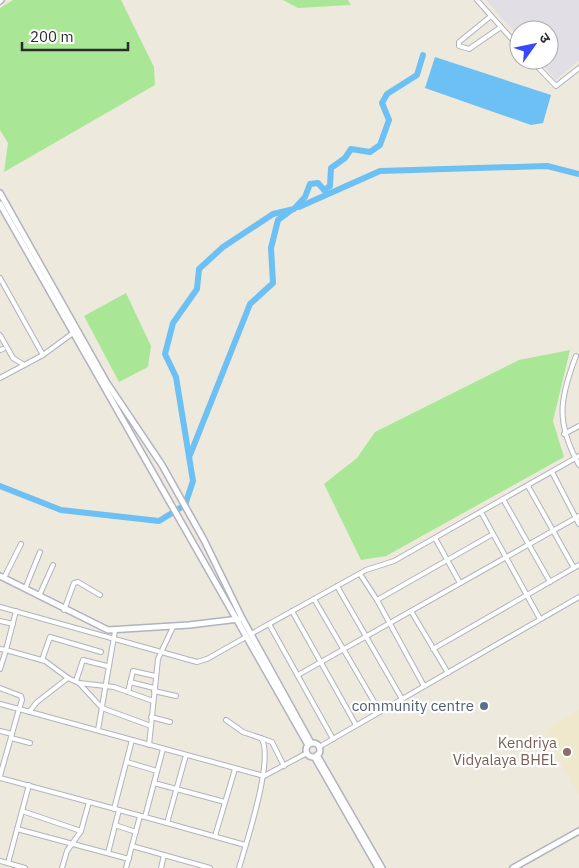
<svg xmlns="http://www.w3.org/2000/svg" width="579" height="868" font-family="'IBM Plex Sans','Noto Sans Devanagari',sans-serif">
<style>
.industrial{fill:#e1dee6}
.education{fill:#f0e8cc}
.green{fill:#a9e797}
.water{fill:#6cc0f4}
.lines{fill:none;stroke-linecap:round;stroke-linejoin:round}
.river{stroke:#6cc0f4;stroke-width:6}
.street-casing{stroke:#b1b2c0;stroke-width:6}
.secondary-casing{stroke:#b1b2c0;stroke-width:8}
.street{stroke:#fff;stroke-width:4}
.secondary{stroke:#fff;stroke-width:5}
.service-dot{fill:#5c6f8a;stroke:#fff;stroke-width:2}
.education-dot{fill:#8d6e63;stroke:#fff;stroke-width:2}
.labels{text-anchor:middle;stroke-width:4.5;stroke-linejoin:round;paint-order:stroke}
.service-label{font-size:15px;fill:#4e5e75;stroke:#fff;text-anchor:end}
.education-label{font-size:15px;fill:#785e54;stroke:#fff;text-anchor:end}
</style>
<rect width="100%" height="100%" fill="#eee9dd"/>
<path class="industrial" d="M486,0H579V60L556,80L539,60H549V30H519V37Z"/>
<path class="education" d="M579,710V795L543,731Z"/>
<g class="green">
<path d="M13,0H121L154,67L155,85L4,172L8,143L0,130V8Z"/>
<path d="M283,0H348L351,5L298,8Z"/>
<path d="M126,293L151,346L148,367L119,382L84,316Z"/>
<path d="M570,350L553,421L564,457L386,556L361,560L324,484L357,458L375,432L519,360Z"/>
</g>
<path class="water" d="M435,57L551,95L543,123L531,125L425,88Z"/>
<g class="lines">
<g class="river">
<path d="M299,207L380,171L547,166L579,174"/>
<path d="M190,455L250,304L273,283L271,248L278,220L290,211"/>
<path d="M0,486L61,510L159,521L185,505L193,481L176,377L165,354L173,323L197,289L199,269L223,247L273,214L294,209L305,197L310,184L318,183L324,190L330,186L331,168L345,158L351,149L370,152L380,145L389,120L382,103L387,94L417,75L423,55"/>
</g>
<g class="street-casing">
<g id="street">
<path d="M477,0L519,47"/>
<path d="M491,16L459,42V46L469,49L501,27"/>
<path d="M531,60L556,86L579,68"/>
<path d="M0,278L43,355"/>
<path d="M0,335L13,358L24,365"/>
<path d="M0,350L3,349"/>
<path d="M576,356C559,400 556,423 579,465"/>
<path d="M0,378L43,355L73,333"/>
<path d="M564,434L579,426"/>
<path d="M552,472L579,524"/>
<path d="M528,486L574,568"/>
<path d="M503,499L550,582"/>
<path d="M481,512L540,619"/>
<path d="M435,538L460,583"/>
<path d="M360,574L377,600L424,686"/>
<path d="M4,578L21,544"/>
<path d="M337,586L402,699"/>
<path d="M25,589L40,552"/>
<path d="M39,596L53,565"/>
<path d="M314,599L380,712"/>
<path d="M377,600L493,534"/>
<path d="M0,607L197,662L207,659L246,637"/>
<path d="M64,610L74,583L78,582L100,595"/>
<path d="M16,611L6,650L45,661L68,678L79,683L114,687L153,701"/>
<path d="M292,611L356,725"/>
<path d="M411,611L448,673"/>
<path d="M0,621L13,624"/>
<path d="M269,624L333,739"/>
<path d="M251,634L366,570L394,561L579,456"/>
<path d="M0,649L6,650L0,669"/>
<path d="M433,649L579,565"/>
<path d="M42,660L50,637L101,652"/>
<path d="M298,675L579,516"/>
<path d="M76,681L83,660L107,666"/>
<path d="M130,682L154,688"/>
<path d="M79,683L102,708L151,726"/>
<path d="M0,688L21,696L22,700L19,709L264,776L307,753"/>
<path d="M154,691L176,696"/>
<path d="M128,692L133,671L155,676"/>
<path d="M0,704L19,709L0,776"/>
<path d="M29,712L37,702L68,678"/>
<path d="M151,717L170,722"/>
<path d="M226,720L243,732L272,742L284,766"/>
<path d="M98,730L115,631"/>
<path d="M0,731L12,734"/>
<path d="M11,738L30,743"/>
<path d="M149,745L158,659L173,627"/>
<path d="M319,747L579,597"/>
<path d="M127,762L157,771"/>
<path d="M0,778L145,817L163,749"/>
<path d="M154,783L225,802"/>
<path d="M114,809L132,740"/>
<path d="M22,811L81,831L67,851L62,868"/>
<path d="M145,817L167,823L186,755"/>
<path d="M167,823L245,845"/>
<path d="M115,825L136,832"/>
<path d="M17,829L129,859"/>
<path d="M81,831L89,802"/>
<path d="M215,836L235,769"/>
<path d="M132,846L210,868"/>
<path d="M108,853L119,810"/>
<path d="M0,861L25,868"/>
<path d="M8,863L29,785"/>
<path d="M126,868L140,816"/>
<path d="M161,868L164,855"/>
<path d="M239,868C246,844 275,756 261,738"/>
</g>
</g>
<g class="secondary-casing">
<g id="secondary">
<path d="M0,1L1,0"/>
<path d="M0,193L107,383L162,465L204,540L242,618L311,743"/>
<path d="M0,204L308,745"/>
<path d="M0,576L108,630L189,625L239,619"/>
<circle cx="313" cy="750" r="7"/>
<path d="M317,755L382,868"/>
<path d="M315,758L378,868"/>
<path d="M513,868L579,831"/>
</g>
</g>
<use href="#street" class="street"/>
<use href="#secondary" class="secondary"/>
</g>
<circle class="service-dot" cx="484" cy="706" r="5"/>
<circle class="education-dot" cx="567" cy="752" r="5"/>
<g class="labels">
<g class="service-label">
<text x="474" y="711">community centre</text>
</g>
<g class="education-label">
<text x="557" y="748">Kendriya<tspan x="557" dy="17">Vidyalaya BHEL</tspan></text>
</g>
</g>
<g transform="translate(534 45) rotate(57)"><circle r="24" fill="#ffffff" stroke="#aaaaaa"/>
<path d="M0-4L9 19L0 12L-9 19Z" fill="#3947ff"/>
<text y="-8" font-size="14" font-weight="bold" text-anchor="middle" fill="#2b2b2b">उ</text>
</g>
<path d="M22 42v8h106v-8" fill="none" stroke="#2b2b2b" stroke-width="2.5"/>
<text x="30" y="42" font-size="15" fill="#2b2b2b" stroke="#ffffff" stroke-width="4" paint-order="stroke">200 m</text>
</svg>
